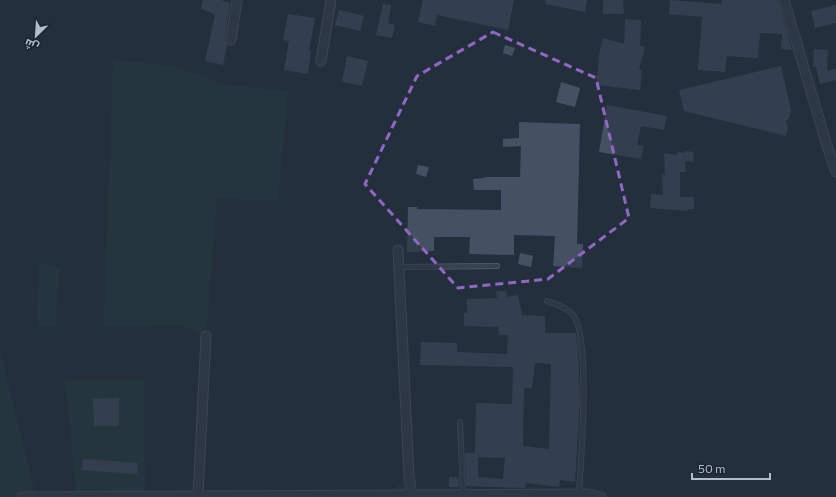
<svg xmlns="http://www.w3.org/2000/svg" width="836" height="497" font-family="Commissioner,Cairo,sans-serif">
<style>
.green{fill:#263c3f}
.building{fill:#455162;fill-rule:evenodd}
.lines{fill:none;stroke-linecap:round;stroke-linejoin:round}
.service-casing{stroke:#565f6c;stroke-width:6}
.minor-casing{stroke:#565f6c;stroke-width:11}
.service{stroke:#38414e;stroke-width:4.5}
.minor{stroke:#38414e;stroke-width:9}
.marked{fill:none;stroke:#9266c3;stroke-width:3;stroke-dasharray:8 5;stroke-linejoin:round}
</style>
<rect width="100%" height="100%" fill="#242f3e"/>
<g class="green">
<path d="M113,60L173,66L225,85L288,91L278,201L217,198L206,336L181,325L104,326Z"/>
<path d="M38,261L60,269L55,326H37Z"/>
<path d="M0,350L36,497H0Z"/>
<path d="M144,379L145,496L77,497L65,380Z"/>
<path d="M409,476L412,495H388Z"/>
</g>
<g class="building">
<path d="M203,0H221L230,3L225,39L227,45L223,65L205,61L215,14L201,9Z"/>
<path d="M423,0H514L508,30L437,15L435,26L418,22Z"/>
<path d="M546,0H587L585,12L545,4Z"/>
<path d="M603,0H623L624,14H603Z"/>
<path d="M670,0L721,4L722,0H778L792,50L781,49L782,34L760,33L758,58L727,56L725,72L698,70L702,17L669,14Z"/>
<path d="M383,4L391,5L388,23L395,25L392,38L376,35Z"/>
<path d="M836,5V23L815,28L811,11Z"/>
<path d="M339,10L364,16L360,31L335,25Z"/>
<path d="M288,14L315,18L309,50L311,51L308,74L284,70L289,41L283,40Z"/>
<path d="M625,19L641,20L640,46L645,47L639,69L642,70L640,90L596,85L599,59H598L603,38L624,44Z"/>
<path d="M505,45L515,48L512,56L503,53Z"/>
<path d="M814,49L828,50L827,71L836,69V80L820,84L816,67H813Z"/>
<path d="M347,56L368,61L362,86L342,82Z"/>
<path d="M781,66L791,110L789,119L786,120L788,128L786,136L684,111L679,90Z"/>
<path d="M561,82L580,88L575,107L556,102Z"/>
<path d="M607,105L667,116L664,130L641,126L637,145L644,146L641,159L599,152Z"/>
<path d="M519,122L580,124L577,244H583L582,268L553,266L555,236L514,235V255L469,254L470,237H434V251L407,252L408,207H417V209L501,210V190H474L473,179L484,178V177H520L521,146L503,147V139L519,138Z"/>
<path d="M685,151L694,152L693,162L685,161L686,172H680V197H694V209H688V211L650,208L651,194L663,195L662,175H665L664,153L677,155V152L685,153Z"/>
<path d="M418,165L429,167L426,177L416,174Z"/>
<path d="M520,253L533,256L531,267L518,264Z"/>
<path d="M496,291H506L507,297L518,295L522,315L545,316V333H576L578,348L580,401L575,482L560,480L559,487L526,483L525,488L466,486L465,453H475L476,403L512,404L513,367L420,365L421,342L457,343V352L507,354L508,335H499L498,327L464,326V313H467V299L497,298ZM535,363L551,364L549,449L523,446L524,388H532ZM478,457L505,458L503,479L478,477Z"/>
<path d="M119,398V426H94L93,399Z"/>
<path d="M83,459L138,463L137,474L82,470Z"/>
<path d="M449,477H458L459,487H449Z"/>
</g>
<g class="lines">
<g class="service-casing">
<g id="service">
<path d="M399,267L497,266"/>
<path d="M547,301C555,304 568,308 573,315C591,337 581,462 579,494"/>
<path d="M460,422L463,496"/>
</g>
</g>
<g class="minor-casing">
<g id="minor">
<path d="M784,0L827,146L836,172"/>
<path d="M231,40L237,0"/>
<path d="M321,61L331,0"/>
<path d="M398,250L409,476L412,495"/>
<path d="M198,496L206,336"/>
<path d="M22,497L588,494L601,497"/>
</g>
</g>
<use href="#service" class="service"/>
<use href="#minor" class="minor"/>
</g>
<path d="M0 0H836V497H0ZM493,32L596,78L629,218L548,279L458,288L365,184L417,76Z" fill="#242f3e" fill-opacity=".55" fill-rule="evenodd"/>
<path class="marked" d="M493,32L596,78L629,218L548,279L458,288L365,184L417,76Z"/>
<g transform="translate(36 36) rotate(205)" stroke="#1d2633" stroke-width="3" paint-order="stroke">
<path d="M0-3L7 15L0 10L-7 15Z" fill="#b4bcc9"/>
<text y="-6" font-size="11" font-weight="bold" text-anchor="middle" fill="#b4bcc9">ش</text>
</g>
<path d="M692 473v6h78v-6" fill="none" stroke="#b4bcc9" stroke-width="2"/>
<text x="698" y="473" font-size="12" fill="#b4bcc9" stroke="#1d2633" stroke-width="3" paint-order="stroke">50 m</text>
</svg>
